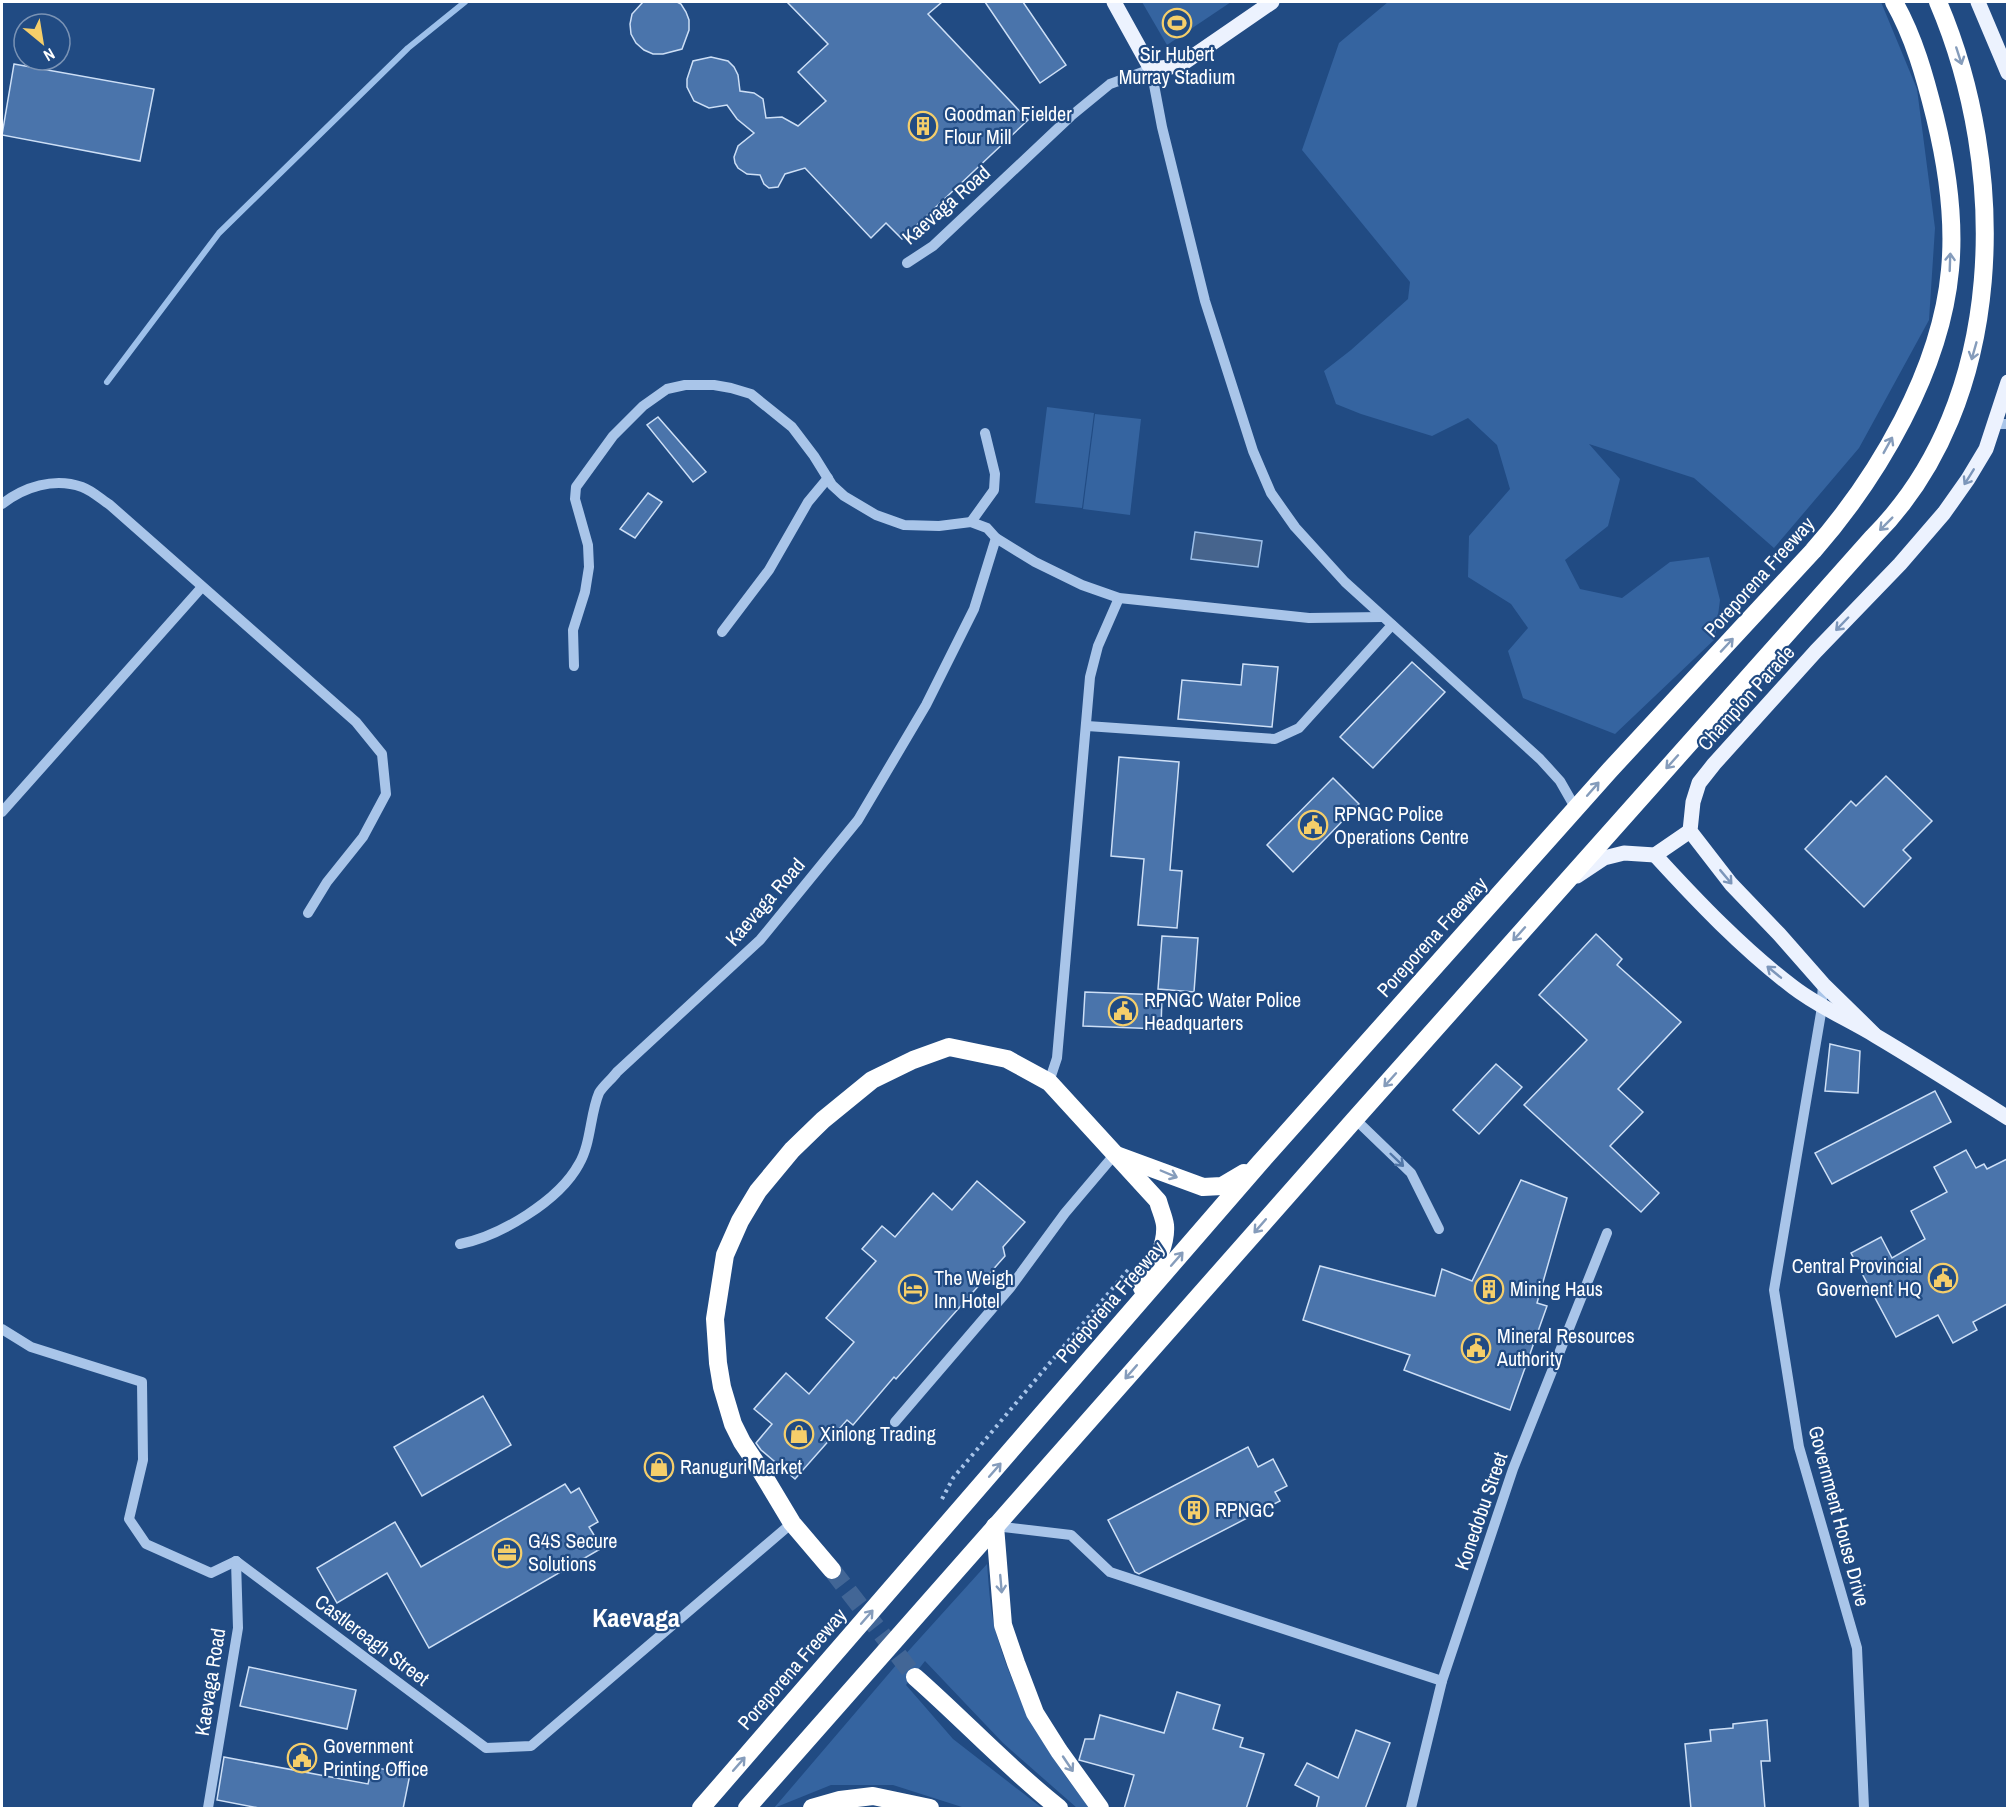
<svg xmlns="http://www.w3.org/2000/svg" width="2009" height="1810" font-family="'Archivo Narrow',sans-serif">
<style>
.green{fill:#3564a0}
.water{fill:#46648d;stroke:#9dc0ea;stroke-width:1.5}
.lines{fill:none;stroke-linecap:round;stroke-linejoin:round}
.stream{stroke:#9dc0ea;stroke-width:6}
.building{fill:#4a74ab;stroke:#cddff6;stroke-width:1.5}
.highway-tunnel{stroke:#426696;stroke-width:18;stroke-dasharray:18 9;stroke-linecap:butt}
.path{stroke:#a9c5e9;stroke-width:4;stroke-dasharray:3 4.5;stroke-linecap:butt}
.minor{stroke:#a9c5e9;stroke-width:10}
.major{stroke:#ecf2fe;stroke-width:15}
.highway{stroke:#fff;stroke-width:18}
.oneway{stroke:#859cbb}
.oneway2{stroke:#7c96ba}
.oneway3{stroke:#5176a7}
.labels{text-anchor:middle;stroke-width:4.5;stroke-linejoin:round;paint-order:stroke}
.poi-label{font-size:20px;fill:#fff;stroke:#214b83;text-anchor:start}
.street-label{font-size:20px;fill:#fff;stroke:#214b83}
.district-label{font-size:26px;font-weight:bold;fill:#fff;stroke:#214b83}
</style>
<rect width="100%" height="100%" fill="#214b83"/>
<g class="green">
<path d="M1142,2H1231L1167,45Z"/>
<path d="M1388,2H1881L1917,89L1935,228L1929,320L1859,448L1774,548L1694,478L1589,444L1620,479L1608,526L1565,560L1580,589L1622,598L1670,562L1709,557L1720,600L1715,639L1615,734L1523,698L1508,651L1528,628L1511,604L1468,577L1469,536L1510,489L1497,445L1468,418L1432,436L1361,414L1336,404L1324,371L1351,350L1408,299L1410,282L1302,150L1339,43Z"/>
<path d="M1047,407L1094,413L1082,508L1035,503Z"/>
<path d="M1095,414L1141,419L1130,515L1083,509Z"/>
<path d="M987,1564C989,1587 990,1613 997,1636C1015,1699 1049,1758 1090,1808H1077L1003,1743L925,1661L906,1685L953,1739L1042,1808H965L893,1785H831L774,1808L903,1657Z"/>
</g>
<path class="water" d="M1195,532L1262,541L1258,567L1191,559Z"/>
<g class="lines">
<path class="stream" d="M107,382L219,233L408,48L465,2"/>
</g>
<g class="building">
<path d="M643,2H677L681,4L686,12L689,20V30L682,49L663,54H653L644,50L636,43L631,34L630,24L632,14Z"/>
<path d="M787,2H942L928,14L1028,120L902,239L886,223L871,238L805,168L785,174L778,187L769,188L764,184L760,175L747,174L738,168L735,163L734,157L738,146L754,133L737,119L727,105L709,108L694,101L687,87V79L693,61L711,57L728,61L734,67L738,75L740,91L754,93L763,99L766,118L782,117L798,126L826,101L798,72L828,44Z"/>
<path d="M985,2H1023L1066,65L1040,83Z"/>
<path d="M14,64L154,89L140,161L2,135Z"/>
<path d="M658,417L706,472L693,482L647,425Z"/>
<path d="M648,493L662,502L635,538L620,529Z"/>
<path d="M1412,662L1445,692L1373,768L1340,737Z"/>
<path d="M1243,664L1278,667L1272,727L1178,719L1182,680L1241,685Z"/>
<path d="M1119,757L1179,762L1170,870L1182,871L1177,928L1138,925L1144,859L1111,856Z"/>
<path d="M1886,776L1932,821L1903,850L1911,858L1864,907L1805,849L1851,801L1856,806Z"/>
<path d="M1333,778L1359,804L1293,872L1267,845Z"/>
<path d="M1596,934L1622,959L1617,965L1681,1022L1618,1089L1643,1112L1610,1146L1659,1193L1641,1212L1524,1105L1587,1040L1539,995Z"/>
<path d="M1162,936L1198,938L1194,992L1158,989Z"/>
<path d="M1085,992L1162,995L1161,1029L1083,1026Z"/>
<path d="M1830,1044L1860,1051L1858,1093L1825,1091Z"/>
<path d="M1496,1064L1522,1087L1479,1134L1453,1110Z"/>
<path d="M1935,1091L1951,1122L1832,1184L1815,1153Z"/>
<path d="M1966,1150L1976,1168L1984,1164L1987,1169L2007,1159V1304L1973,1322L1977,1330L1953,1343L1938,1315L1896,1337L1851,1253L1881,1237L1892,1258L1925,1239L1911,1211L1947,1192L1934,1167Z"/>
<path d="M1521,1180L1567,1198L1537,1303L1547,1306L1510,1410L1404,1370L1410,1355L1303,1320L1320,1266L1435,1296L1442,1269L1472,1281Z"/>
<path d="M977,1181L1025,1222L1003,1247L1005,1256L896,1379L894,1377L853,1425L847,1420L795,1479L761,1450L756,1443L772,1424L754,1409L786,1373L809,1394L854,1342L826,1318L876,1261L862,1249L882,1226L895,1237L933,1193L952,1210Z"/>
<path d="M483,1396L511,1445L422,1496L394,1447Z"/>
<path d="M1248,1447L1258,1467L1273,1459L1287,1486L1275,1492L1280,1501L1139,1574L1135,1572L1108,1520Z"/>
<path d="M565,1484L571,1493L579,1488L598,1522L589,1527L602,1548L429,1648L387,1573L337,1603L317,1568L395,1522L421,1567Z"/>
<path d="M249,1667L356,1690L347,1729L240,1706Z"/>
<path d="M1177,1692L1220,1705L1213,1729L1243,1738L1240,1747L1264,1754L1246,1809H1124L1134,1775L1079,1760L1085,1739H1094L1100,1715L1164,1733Z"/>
<path d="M1767,1720L1770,1761H1761L1765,1809H1691L1685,1744L1711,1741L1710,1730L1733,1728V1724Z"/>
<path d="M1356,1730L1390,1743L1365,1809H1316L1319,1797L1295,1785L1307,1763L1338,1778Z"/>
<path d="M224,1757L368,1784L372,1767L410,1774L403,1809H264L217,1800Z"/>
</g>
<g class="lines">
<path class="highway-tunnel" d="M832,1570L915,1677"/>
<path class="path" d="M942,1499L953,1478L1128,1270"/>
<g class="minor">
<path d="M907,263L933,246L1071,116L1110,84L1151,69L1162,127L1205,301L1253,451L1271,493L1295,527L1345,582L1540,759L1560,781L1576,809"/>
<path d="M1993,424H2008"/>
<path d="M2,504C24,487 54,477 82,487C91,490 101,499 110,505L356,722L382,754L386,794L363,837L327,882L308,913"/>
<path d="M971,522L994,490L995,474L985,433"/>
<path d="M722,632L769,570L808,502L828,478"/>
<path d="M574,666L573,630L585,592L589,567L588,545L575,499L576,487L613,436L643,406L667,389L685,385H714L731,388L751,394L792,427L814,456L832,485L844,496L876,515L904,525L939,526L971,522L987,528L996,538L1035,562L1082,585L1119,598L1309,618L1382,617"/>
<path d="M1087,726L1275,739L1299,728L1392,625"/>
<path d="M2,812L202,587"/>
<path d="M1823,984L1821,1013L1774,1290L1799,1447L1857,1648L1864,1808"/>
<path d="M1049,1082L1057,1058L1090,677L1098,646L1119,598"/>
<path d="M1355,1119L1411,1173L1439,1229"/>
<path d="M460,1244C500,1236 559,1201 579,1164C591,1144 590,1114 599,1093C603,1086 612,1079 617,1072L760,940L858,820L926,705L974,609L996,538"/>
<path d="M2,1329L31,1347L142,1382L143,1460L129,1519L146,1544L211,1573L236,1561"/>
<path d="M895,1422L1010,1288L1065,1213L1115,1154"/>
<path d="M995,1526L1071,1535L1110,1572L1442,1681"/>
<path d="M236,1561L486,1748L531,1746L792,1523"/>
<path d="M208,1808L238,1628L236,1561"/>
<path d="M1411,1808L1442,1681L1513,1469L1607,1233"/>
</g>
<g class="major">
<path d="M1114,2L1151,69L1179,66L1272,2"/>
<path d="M1978,2L2008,73"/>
<path d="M1655,855C1698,902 1743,949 1793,987C1819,1007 1848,1019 1876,1036C1920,1062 1964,1090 2008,1118"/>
<path d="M1577,876L1604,858L1624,853L1655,855L1690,831"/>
<path d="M1874,1034L1823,984L1779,934L1731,884L1690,831L1693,802L1699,783L1714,764L1816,651L1900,564L1944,513L1968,479L1986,449L2008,382"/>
</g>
<g class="highway">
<path d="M1116,1155L1203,1187L1222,1186L1244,1173"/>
<path d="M995,1526L1003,1625L1016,1663L1035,1713L1059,1751L1100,1808"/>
<path d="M832,1570L792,1523L756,1463L742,1442L733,1424L722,1387L718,1363L715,1319L725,1255L740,1221L758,1191L792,1150L823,1120L872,1080L913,1060L949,1047L1007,1059L1049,1082L1158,1201C1160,1209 1164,1217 1165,1225C1167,1247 1152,1269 1142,1288"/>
<path d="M915,1677C964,1720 1008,1768 1059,1808"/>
<path d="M701,1808L1258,1165L1610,770L1813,551C1878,477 1941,370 1950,270C1955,218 1947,166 1935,117C1925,77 1914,37 1894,2"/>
<path d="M747,1808L1355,1119L1873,537C2008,402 2009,168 1938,2"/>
<path d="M812,1808L840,1800L873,1796L930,1808"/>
</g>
</g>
<defs><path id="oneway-shaft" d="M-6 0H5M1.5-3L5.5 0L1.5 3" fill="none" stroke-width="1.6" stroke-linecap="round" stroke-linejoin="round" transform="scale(1.5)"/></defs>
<g class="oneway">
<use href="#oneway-shaft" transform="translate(1959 56) rotate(72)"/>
<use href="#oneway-shaft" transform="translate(1950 262) rotate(-88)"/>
<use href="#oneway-shaft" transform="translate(1974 351) rotate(106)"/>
<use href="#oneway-shaft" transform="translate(1888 445) rotate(-61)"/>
<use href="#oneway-shaft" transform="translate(1886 524) rotate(135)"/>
<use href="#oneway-shaft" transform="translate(1727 645) rotate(-47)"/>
<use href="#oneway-shaft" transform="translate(1672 762) rotate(132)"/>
<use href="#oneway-shaft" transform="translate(1593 789) rotate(-49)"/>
<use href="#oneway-shaft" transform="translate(1519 934) rotate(132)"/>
<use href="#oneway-shaft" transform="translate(1390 1080) rotate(132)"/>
<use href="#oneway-shaft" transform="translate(1169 1174) rotate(23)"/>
<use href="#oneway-shaft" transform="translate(1260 1226) rotate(131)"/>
<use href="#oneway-shaft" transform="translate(1177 1259) rotate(-49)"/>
<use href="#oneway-shaft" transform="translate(1131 1372) rotate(131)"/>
<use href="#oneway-shaft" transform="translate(995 1470) rotate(-49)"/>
<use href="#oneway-shaft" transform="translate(1001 1584) rotate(85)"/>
<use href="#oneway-shaft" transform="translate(867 1617) rotate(-49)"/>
<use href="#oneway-shaft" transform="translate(739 1764) rotate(-49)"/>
<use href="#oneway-shaft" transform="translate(1068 1764) rotate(56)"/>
</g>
<g class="oneway2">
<use href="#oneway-shaft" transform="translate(1969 477) rotate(122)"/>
<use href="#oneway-shaft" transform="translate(1842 624) rotate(134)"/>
<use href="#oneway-shaft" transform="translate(1726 877) rotate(50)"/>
<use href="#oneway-shaft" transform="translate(1774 972) rotate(-141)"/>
</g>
<use class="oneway3" href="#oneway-shaft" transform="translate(1397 1160) rotate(44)"/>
<defs>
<g id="stadium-ring" transform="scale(1.5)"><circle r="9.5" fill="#214b83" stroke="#f5ce6a" stroke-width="1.5"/><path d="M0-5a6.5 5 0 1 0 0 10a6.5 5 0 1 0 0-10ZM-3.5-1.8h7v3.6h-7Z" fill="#f5ce6a"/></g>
<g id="building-ring" transform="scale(1.5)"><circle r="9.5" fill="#214b83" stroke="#f5ce6a" stroke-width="1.5"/><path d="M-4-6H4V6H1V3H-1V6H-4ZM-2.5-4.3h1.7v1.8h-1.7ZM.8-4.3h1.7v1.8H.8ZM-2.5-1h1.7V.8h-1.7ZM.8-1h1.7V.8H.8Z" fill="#f5ce6a"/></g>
<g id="civic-ring" transform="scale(1.5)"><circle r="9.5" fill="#214b83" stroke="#f5ce6a" stroke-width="1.5"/><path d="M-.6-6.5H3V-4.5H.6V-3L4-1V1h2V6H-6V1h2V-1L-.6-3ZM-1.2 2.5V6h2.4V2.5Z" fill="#f5ce6a"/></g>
<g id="hotel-ring" transform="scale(1.5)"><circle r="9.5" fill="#214b83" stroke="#f5ce6a" stroke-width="1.5"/><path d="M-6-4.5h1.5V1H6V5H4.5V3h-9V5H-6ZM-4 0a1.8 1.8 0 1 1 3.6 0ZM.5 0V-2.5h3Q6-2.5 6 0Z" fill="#f5ce6a"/></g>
<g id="shop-ring" transform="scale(1.5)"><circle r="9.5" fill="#214b83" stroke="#f5ce6a" stroke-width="1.5"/><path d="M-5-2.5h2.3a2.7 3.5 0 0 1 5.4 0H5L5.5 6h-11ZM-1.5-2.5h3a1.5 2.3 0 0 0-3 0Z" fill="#f5ce6a"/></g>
<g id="office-ring" transform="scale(1.5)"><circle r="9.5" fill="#214b83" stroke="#f5ce6a" stroke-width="1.5"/><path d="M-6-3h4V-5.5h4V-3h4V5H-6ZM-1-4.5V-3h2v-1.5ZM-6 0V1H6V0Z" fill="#f5ce6a"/></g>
</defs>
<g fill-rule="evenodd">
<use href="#stadium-ring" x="1177" y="23"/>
<use href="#building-ring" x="923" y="126"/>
<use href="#civic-ring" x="1313" y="825"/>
<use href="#civic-ring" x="1123" y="1011"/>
<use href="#civic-ring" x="1943" y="1278"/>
<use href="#hotel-ring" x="913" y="1289"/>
<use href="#building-ring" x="1489" y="1289"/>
<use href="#civic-ring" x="1476" y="1348"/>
<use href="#shop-ring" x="799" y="1434"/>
<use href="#shop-ring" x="659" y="1467"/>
<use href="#building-ring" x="1194" y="1510"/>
<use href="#office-ring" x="507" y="1553"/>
<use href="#civic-ring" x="302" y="1758"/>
</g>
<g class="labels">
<g class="poi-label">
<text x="1177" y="61" text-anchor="middle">Sir Hubert<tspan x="1177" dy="23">Murray Stadium</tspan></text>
<text x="944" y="121">Goodman Fielder<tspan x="944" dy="23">Flour Mill</tspan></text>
<text x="1334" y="821">RPNGC Police<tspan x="1334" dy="23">Operations Centre</tspan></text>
<text x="1144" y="1007">RPNGC Water Police<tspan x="1144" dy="23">Headquarters</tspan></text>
<text x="1922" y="1273" text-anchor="end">Central Provincial<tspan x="1922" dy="23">Governent HQ</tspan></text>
<text x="934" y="1285">The Weigh<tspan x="934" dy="23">Inn Hotel</tspan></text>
<text x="1510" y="1296">Mining Haus</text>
<text x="1497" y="1343">Mineral Resources<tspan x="1497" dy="23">Authority</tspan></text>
<text x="820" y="1441">Xinlong Trading</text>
<text x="680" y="1474">Ranuguri Market</text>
<text x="1215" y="1517">RPNGC</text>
<text x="528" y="1548">G4S Secure<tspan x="528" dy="23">Solutions</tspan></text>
<text x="323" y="1753">Government<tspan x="323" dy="23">Printing Office</tspan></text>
</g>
<g class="street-label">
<text transform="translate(946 205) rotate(-41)" y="7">Kaevaga Road</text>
<text transform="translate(1759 577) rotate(-48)" y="7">Poreporena Freeway</text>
<text transform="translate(1746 698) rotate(-48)" y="7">Champion Parade</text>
<text transform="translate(765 902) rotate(-49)" y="7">Kaevaga Road</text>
<text transform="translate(1432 937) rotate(-48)" y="7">Poreporena Freeway</text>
<text transform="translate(1110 1302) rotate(-49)" y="7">Poreporena Freeway</text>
<text transform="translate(1481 1511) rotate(-71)" y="7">Konedobu Street</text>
<text transform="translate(1839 1516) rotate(75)" y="7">Government House Drive</text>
<text transform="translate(372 1640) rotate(37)" y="7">Castlereagh Street</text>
<text transform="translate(792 1669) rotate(-49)" y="7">Poreporena Freeway</text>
<text transform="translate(210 1682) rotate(-81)" y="7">Kaevaga Road</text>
</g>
<g class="district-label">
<text x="636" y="1627">Kaevaga</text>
</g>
</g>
<rect width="2009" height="1810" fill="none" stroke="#ffffff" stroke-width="6"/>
<g transform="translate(42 42) rotate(150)"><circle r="28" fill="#214b83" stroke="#7a93b5" stroke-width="1.5"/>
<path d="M0-4.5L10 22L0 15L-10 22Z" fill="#f5ce6a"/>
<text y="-9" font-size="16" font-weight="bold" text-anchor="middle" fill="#ffffff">N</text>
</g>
</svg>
